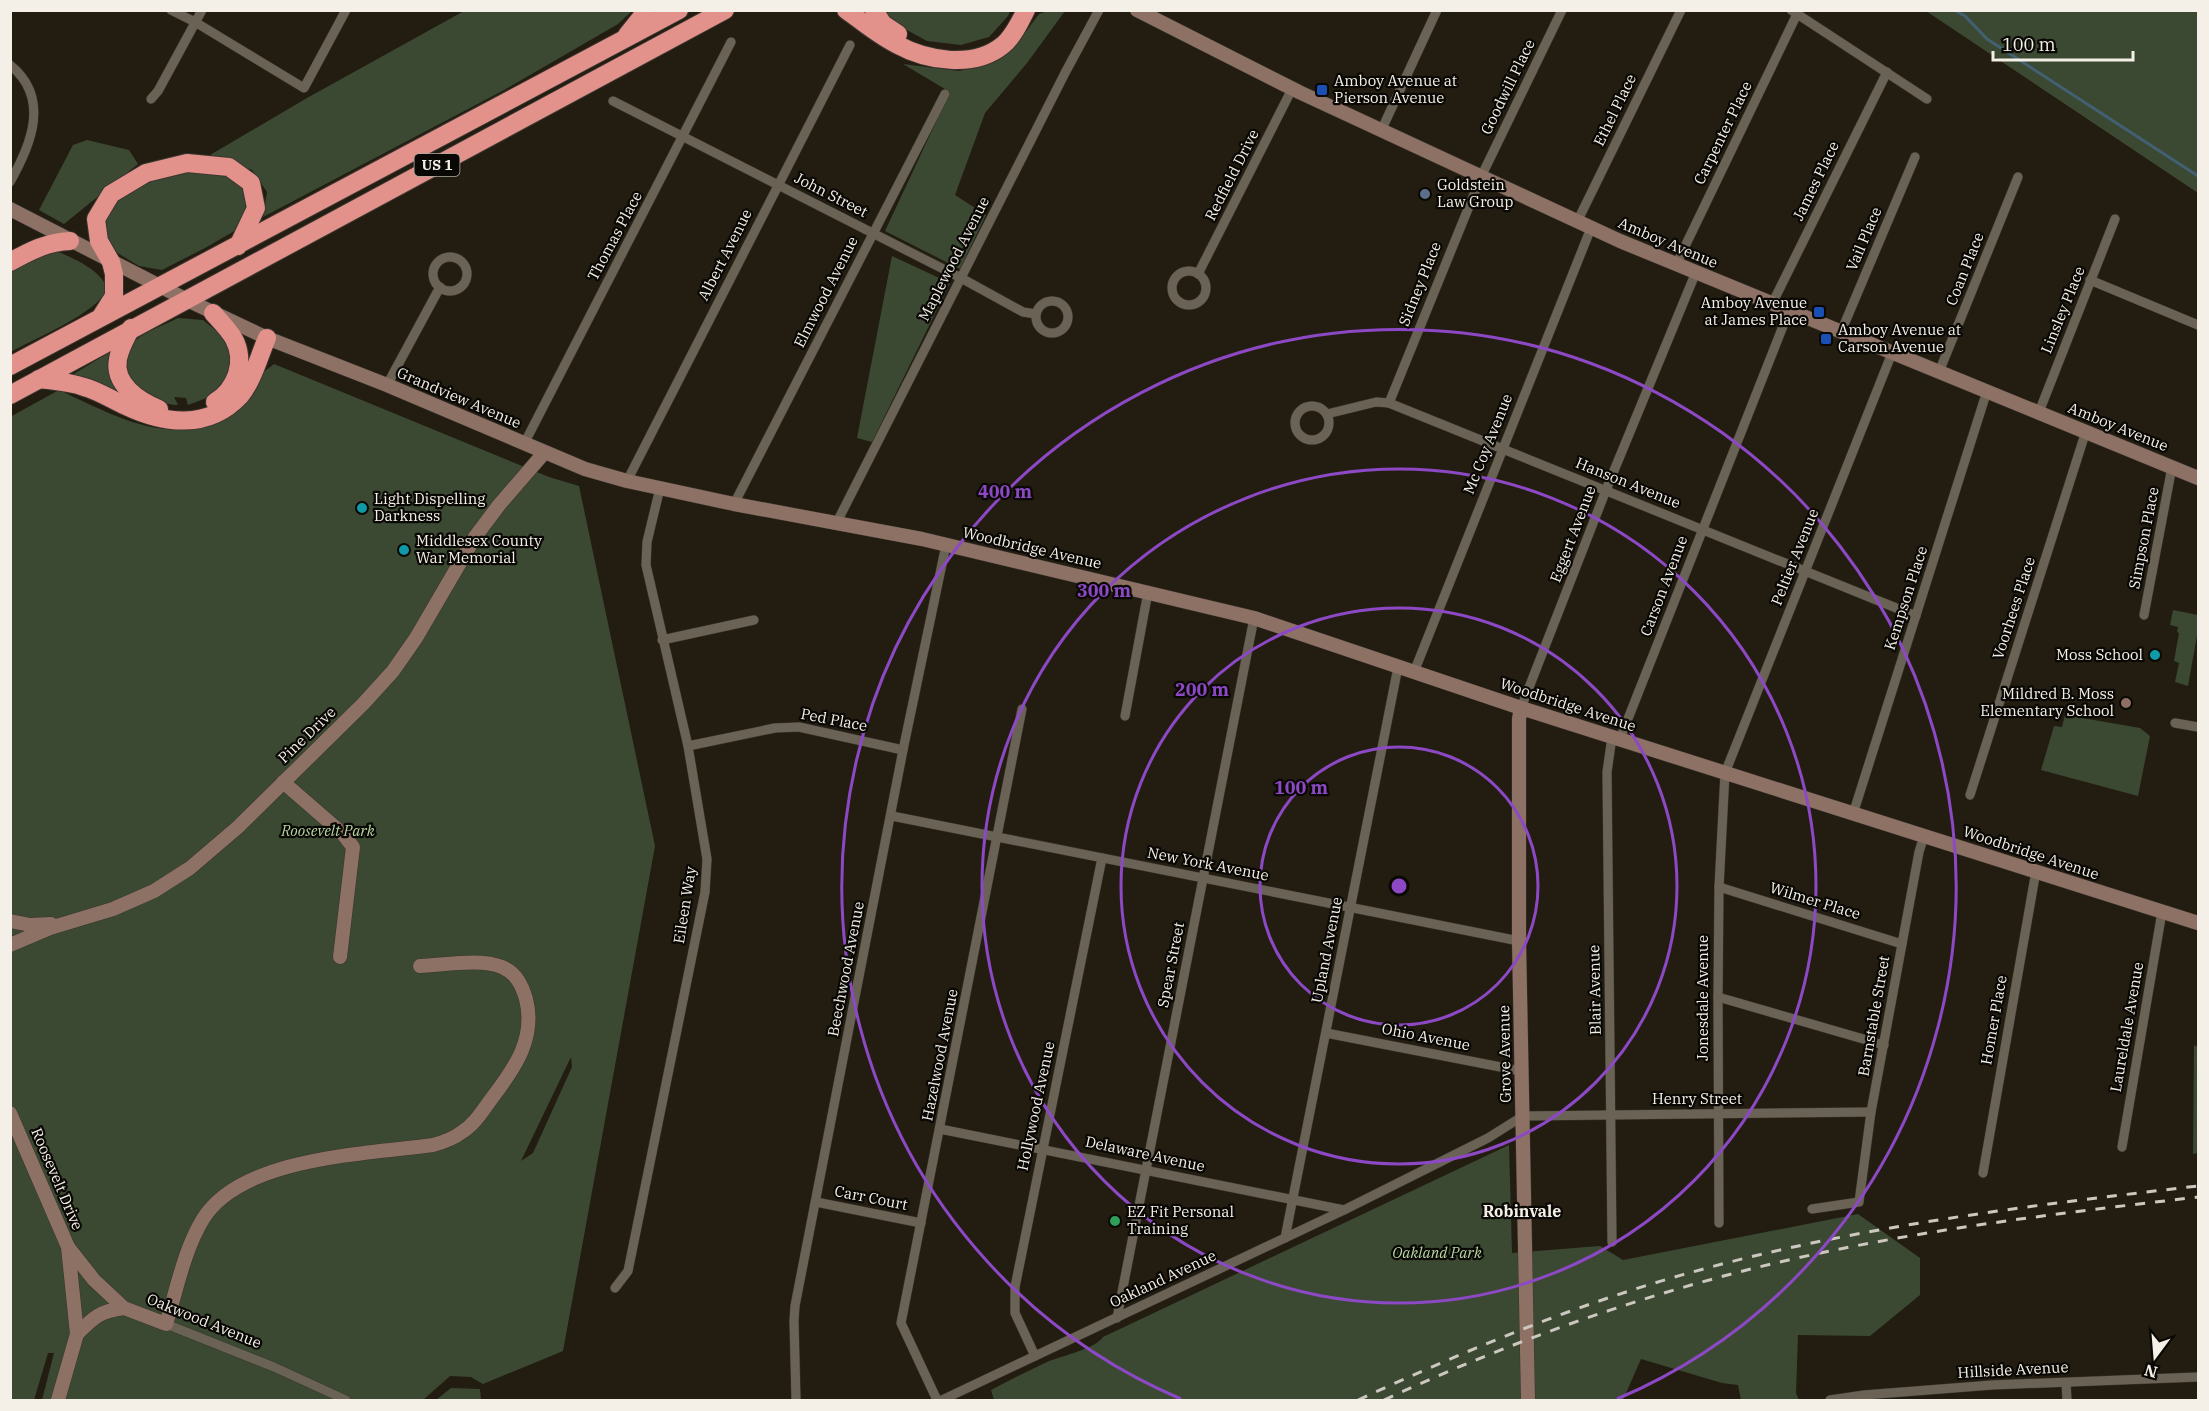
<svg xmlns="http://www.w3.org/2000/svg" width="2209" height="1411" font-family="'IBM Plex Serif',serif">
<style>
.green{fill:#3b4933;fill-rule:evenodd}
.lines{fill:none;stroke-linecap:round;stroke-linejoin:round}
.stream{stroke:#436073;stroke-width:3}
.street-casing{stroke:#3a362f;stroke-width:10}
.secondary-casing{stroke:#3a362f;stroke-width:15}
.highway-casing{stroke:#3a362f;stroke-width:20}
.street{stroke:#6a6355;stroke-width:9}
.secondary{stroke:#8e7165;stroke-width:14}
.highway{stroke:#e2918b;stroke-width:18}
.rail{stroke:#ccc7bf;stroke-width:3;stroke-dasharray:10 10;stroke-linecap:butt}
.ring{fill:none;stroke:#8d49c5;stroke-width:3}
.transit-dot{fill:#1a4fb4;stroke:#0a0804;stroke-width:2}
.service-dot{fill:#5c6f8a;stroke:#0a0804;stroke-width:2}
.culture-dot{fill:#0f9aa8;stroke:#0a0804;stroke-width:2}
.education-dot{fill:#8d6e63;stroke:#0a0804;stroke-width:2}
.leisure-dot{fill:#2e9e5b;stroke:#0a0804;stroke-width:2}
.labels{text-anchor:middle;stroke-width:4.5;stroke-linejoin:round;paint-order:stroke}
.shield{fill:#0a0804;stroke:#aeaaa4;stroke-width:1.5}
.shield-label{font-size:14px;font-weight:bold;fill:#f4f0e8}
.poi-label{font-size:15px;fill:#f4f0e8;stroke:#0a0804;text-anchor:start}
.street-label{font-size:15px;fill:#f4f0e8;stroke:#0a0804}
.park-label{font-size:15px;font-style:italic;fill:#b8d7a5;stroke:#0a0804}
.neighbourhood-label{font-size:16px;font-weight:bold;fill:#f4f0e8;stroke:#0a0804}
.centre{fill:#8d49c5;stroke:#0a0804;stroke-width:3}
.ring-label{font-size:18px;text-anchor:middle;font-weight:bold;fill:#8d49c5;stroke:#0a0804;stroke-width:4.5;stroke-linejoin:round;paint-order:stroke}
</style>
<rect width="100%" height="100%" fill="#231d11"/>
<g class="green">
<path d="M464,11H632L618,24L504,90L263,217L267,192L252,170L210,155L307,98Z"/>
<path d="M885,11H1010L1008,16L989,37L961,45L927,41L894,23Z"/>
<path d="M1048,11H1065L1027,63L985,113L955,195L986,215L960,269L885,231L950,92L903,64L959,71L995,62L1016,45L1039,14Z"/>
<path d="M1926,11H2198V193Z"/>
<path d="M87,140L129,150L138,164L64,224L39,210L73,145Z"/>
<path d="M213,170L249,184L250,209L243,226L205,248L162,270L139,266L116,252L102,234L106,207L160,173Z"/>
<path d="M59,252C78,261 99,269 108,289C94,315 37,337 11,352V268L37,254Z"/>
<path d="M892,256L950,283L872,442L857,438Z"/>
<path d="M178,318L203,320L226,339L232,358L226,381L209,397L188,405L186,398L174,397L178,405C154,404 121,388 126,360C127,353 132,343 137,339C148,330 165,325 178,318Z"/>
<path d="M110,352L112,379L126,401L72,375Z"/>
<path d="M274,364L549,477L579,486L655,846L563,1351L483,1384L471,1377L450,1376L423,1400H42L54,1353H48L34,1400H11L10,417L59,390C124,420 179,454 245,404C254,397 255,382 263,373C266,369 271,367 274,364ZM571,1057L572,1067L533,1153L521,1161Z"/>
<path d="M2173,610L2198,615V630L2188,686L2175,682L2179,663L2174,661L2179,633L2177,632L2178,627L2170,625Z"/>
<path d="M2065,715L2140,728L2150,736L2138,796L2041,770L2054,726L2062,727Z"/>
<path d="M2194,1045L2198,1047V1153L2193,1154Z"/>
<path d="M1509,1145L1512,1253L1600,1246L1623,1260L1858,1214L1920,1258V1295L1870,1336L1798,1335L1796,1393L1799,1400H1741L1738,1385L1722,1383L1641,1359L1623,1400H994L991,1390C1009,1380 1028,1371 1047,1362C1061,1356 1095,1349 1103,1337Z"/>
<path d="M451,1388L480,1389L481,1400H436Z"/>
</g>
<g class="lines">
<path class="stream" d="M1954,10L1965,16L1987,39L2198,176"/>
<g class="street-casing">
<g id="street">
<path d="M171,10L195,22L304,88L346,10"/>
<path d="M1791,10L1927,99"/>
<path d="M10,65C51,98 31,145 10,182"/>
<path d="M151,99L158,91L202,10"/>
<path d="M613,101L961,278L1023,312L1036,314"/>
<path d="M1381,131L1437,10"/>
<path d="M1577,222L1681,10"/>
<circle cx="450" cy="274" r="17"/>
<path d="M1676,265L1797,14"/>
<circle cx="1189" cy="288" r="17"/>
<path d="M1198,274L1292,89"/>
<path d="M2090,280L2198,325"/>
<circle cx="1052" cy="317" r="16"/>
<path d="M1772,304L1887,72"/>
<path d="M1841,332L1915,157"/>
<path d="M1939,372L2018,177"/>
<path d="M387,385L440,287"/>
<path d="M1389,403L1481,177L1562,10"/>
<circle cx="1312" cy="423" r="17"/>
<path d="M2039,412L2115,219"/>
<path d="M1327,414L1376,402L1389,403L1916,616"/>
<path d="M524,444L731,42"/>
<path d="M627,481L850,45"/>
<path d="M734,504L945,94"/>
<path d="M837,522L1065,73L1099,10"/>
<path d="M2144,615L2172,467"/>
<path d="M662,640L754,620"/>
<path d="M1414,672L1591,228"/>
<path d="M1521,708L1606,490L1696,272"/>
<path d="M1125,716L1148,592"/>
<path d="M2175,723L2198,727"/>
<path d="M1620,739L1789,311"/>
<path d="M688,746L775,728L799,727L903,750"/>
<path d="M1970,795L2086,431"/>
<path d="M1853,814L1987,391"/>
<path d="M892,816L1519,941"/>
<path d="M1719,887L1902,944"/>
<path d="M1718,997L1884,1045"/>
<path d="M1326,1033L1521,1071"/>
<path d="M940,1129L1344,1210"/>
<path d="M2122,1147L2162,912"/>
<path d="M1983,1173L2036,871"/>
<path d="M816,1202L921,1223"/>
<path d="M1812,1209L1859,1202L1871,1112L1919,852L1924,836"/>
<path d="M1719,1223L1718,997L1719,887L1725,773L1892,353"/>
<path d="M1285,1238L1398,667"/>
<path d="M1612,1242L1607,772L1612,737"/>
<path d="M615,1288L628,1271L705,892L707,859L688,746L646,565L647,542L660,488"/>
<path d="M1117,1318L1254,618"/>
<path d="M166,1324L274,1367L346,1400"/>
<path d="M1035,1356L1015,1313V1287L1102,858"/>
<path d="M2066,1383L2067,1400"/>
<path d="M796,1400L794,1321L795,1306L903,750L946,545"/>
<path d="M937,1400L901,1323L1022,709"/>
<path d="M942,1400L1344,1210L1488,1138L1523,1116L1871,1112"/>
<path d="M1830,1400L1864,1395L1992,1385L2198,1377"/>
</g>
</g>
<g class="secondary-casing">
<g id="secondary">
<path d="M1137,10L1299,92L1620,241L2198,478"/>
<path d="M10,209L185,299L267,338L387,385L585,469L627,481L734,504L922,539L1254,618L1521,708L2198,923"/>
<path d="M1521,708L1519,719V941L1528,1400"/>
<path d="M283,782L343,834L353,847L340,957"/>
<path d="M10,921L30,925L51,924"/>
<path d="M10,945L50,928L113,909L154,891L190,868L238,827L363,704L393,671L416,638L475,537L499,505L544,453"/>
<path d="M10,1113L68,1247L77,1334L58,1400"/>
<path d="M68,1247L94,1280L124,1308L166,1324C177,1289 184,1250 203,1219C241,1157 367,1154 433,1145C444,1142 453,1139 462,1132C475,1124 483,1110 492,1098C515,1068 536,1038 526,999C522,985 516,973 502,967C481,958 444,965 420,966"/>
<path d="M77,1334C94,1317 100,1311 124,1308"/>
</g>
</g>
<g class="highway-casing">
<g id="highway">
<path d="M846,10C863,22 878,35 896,44C927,61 974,69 1003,45C1013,37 1020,22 1026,10"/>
<path d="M874,10L883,24L898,34"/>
<path d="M627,35L647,10"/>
<path d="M10,262C30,251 47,242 70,241"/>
<path d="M213,313C220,321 229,330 234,339C246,362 236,389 215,402"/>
<path d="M102,315L114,296V274L111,262L99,241L96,219L111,194L146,173L187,163L229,167L251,183L256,208L238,246"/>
<path d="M131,328C126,338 120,348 118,359C113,384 139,401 159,409"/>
<path d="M10,366L679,10"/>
<path d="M39,379C54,381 70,382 84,387C99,391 112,400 126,406C164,424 208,430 240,396C253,381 259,356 267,338"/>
<path d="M10,395L725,10"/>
</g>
</g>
<use href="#street" class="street"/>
<use href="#secondary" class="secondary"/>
<use href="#highway" class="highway"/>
<g class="rail">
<path d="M1358,1400C1456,1355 1555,1313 1658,1282C1833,1229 2017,1207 2198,1186"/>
<path d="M1384,1400C1529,1333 1683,1280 1840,1249C1958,1225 2079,1211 2198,1197"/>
</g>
</g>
<g class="ring">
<circle cx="1399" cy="886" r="139"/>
<circle cx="1399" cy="886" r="278"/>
<circle cx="1399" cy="886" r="417"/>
<path d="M1181 1399A557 557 0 1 1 1617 1399"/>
</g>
<g class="transit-dot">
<rect x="1316" y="84" width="12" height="12" rx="3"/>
<rect x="1813" y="306" width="12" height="12" rx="3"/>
<rect x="1820" y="333" width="12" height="12" rx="3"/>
</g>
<circle class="service-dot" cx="1425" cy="194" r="6"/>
<g class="culture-dot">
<circle cx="362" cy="508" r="6"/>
<circle cx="404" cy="550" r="6"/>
<circle cx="2155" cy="655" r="6"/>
</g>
<circle class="education-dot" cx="2126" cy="703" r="6"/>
<circle class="leisure-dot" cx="1115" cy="1221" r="6"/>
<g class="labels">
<rect class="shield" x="414.5" y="154" width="45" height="22" rx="4.5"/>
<g class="shield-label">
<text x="437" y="170">US 1</text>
</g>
<g class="poi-label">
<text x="1334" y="86">Amboy Avenue at<tspan x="1334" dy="17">Pierson Avenue</tspan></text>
<text x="1437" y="190">Goldstein<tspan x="1437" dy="17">Law Group</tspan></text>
<text x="1807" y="308" text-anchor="end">Amboy Avenue<tspan x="1807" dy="17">at James Place</tspan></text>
<text x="1838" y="335">Amboy Avenue at<tspan x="1838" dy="17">Carson Avenue</tspan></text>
<text x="374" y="504">Light Dispelling<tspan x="374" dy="17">Darkness</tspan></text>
<text x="416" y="546">Middlesex County<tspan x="416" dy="17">War Memorial</tspan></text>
<text x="2143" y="660" text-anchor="end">Moss School</text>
<text x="2114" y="699" text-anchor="end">Mildred B. Moss<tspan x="2114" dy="17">Elementary School</tspan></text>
<text x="1127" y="1217">EZ Fit Personal<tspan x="1127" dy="17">Training</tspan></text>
</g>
<g class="street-label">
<text transform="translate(1508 87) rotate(-64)" y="5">Goodwill Place</text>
<text transform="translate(1615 110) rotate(-64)" y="5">Ethel Place</text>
<text transform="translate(1723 133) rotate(-64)" y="5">Carpenter Place</text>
<text transform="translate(1232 175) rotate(-63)" y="5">Redfield Drive</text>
<text transform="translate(1816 181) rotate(-64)" y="5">James Place</text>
<text transform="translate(831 195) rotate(27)" y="5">John Street</text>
<text transform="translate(615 236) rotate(-62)" y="5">Thomas Place</text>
<text transform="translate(1864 239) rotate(-67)" y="5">Vail Place</text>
<text transform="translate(1668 243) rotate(23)" y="5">Amboy Avenue</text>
<text transform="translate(725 255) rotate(-63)" y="5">Albert Avenue</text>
<text transform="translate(954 259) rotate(-63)" y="5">Maplewood Avenue</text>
<text transform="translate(1965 269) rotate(-68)" y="5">Coan Place</text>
<text transform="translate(1420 284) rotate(-68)" y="5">Sidney Place</text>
<text transform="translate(826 292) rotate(-63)" y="5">Elmwood Avenue</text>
<text transform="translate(2063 310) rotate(-68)" y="5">Linsley Place</text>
<text transform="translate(459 398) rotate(23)" y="5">Grandview Avenue</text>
<text transform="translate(2118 427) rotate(22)" y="5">Amboy Avenue</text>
<text transform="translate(1488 444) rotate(-68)" y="5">Mc Coy Avenue</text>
<text transform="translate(1628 483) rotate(22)" y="5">Hanson Avenue</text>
<text transform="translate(1573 534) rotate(-69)" y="5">Eggert Avenue</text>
<text transform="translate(2144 538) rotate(-79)" y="5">Simpson Place</text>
<text transform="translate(1032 548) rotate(13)" y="5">Woodbridge Avenue</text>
<text transform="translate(1795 557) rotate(-68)" y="5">Peltier Avenue</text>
<text transform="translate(1664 586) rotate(-69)" y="5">Carson Avenue</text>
<text transform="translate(1906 598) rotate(-72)" y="5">Kempson Place</text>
<text transform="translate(2014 608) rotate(-72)" y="5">Voorhees Place</text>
<text transform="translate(1568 705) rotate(18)" y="5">Woodbridge Avenue</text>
<text transform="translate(834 720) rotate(11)" y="5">Ped Place</text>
<text transform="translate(307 735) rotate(-44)" y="5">Pine Drive</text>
<text transform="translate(2031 853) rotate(18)" y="5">Woodbridge Avenue</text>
<text transform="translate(1208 864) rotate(11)" y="5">New York Avenue</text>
<text transform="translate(1815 901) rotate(17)" y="5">Wilmer Place</text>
<text transform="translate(685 905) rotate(-81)" y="5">Eileen Way</text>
<text transform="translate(1327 950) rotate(-79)" y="5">Upland Avenue</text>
<text transform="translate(1171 965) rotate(-79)" y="5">Spear Street</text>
<text transform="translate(846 969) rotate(-79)" y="5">Beechwood Avenue</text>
<text transform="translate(1595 990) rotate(-91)" y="5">Blair Avenue</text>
<text transform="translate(1703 998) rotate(-90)" y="5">Jonesdale Avenue</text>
<text transform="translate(1874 1016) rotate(-80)" y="5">Barnstable Street</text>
<text transform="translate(1994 1020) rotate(-80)" y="5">Homer Place</text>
<text transform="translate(2127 1027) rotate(-80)" y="5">Laureldale Avenue</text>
<text transform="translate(1426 1037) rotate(11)" y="5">Ohio Avenue</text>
<text transform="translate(1505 1054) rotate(-91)" y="5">Grove Avenue</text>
<text transform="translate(940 1055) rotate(-79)" y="5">Hazelwood Avenue</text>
<text x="1697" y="1104">Henry Street</text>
<text transform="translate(1036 1106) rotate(-78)" y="5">Hollywood Avenue</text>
<text transform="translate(1145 1154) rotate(12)" y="5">Delaware Avenue</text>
<text transform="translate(57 1179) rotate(67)" y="5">Roosevelt Drive</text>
<text transform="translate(871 1198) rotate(11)" y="5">Carr Court</text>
<text transform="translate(1163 1279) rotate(-25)" y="5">Oakland Avenue</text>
<text transform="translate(204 1321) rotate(22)" y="5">Oakwood Avenue</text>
<text transform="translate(2013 1370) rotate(-3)" y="5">Hillside Avenue</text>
</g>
<g class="park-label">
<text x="328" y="836">Roosevelt Park</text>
<text x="1437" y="1258">Oakland Park</text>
</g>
<g class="neighbourhood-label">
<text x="1522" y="1217">Robinvale</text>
</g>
</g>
<circle cx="1399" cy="886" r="9" class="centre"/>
<g class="ring-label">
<text x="1005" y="498">400 m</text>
<text x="1104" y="597">300 m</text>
<text x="1202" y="696">200 m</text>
<text x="1301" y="794">100 m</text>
</g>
<rect width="2209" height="1411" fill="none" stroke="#f4f0e8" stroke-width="24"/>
<g transform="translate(2155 1357) rotate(196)" stroke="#0a0804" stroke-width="4.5" paint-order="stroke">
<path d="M0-4.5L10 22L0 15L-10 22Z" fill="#f4f0e8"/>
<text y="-9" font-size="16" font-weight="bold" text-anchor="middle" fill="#f4f0e8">N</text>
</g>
<path d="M1993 51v9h140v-9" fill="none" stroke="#f4f0e8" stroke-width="3"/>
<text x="2002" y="51" font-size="18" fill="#f4f0e8" stroke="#0a0804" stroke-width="4.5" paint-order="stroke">100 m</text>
</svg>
